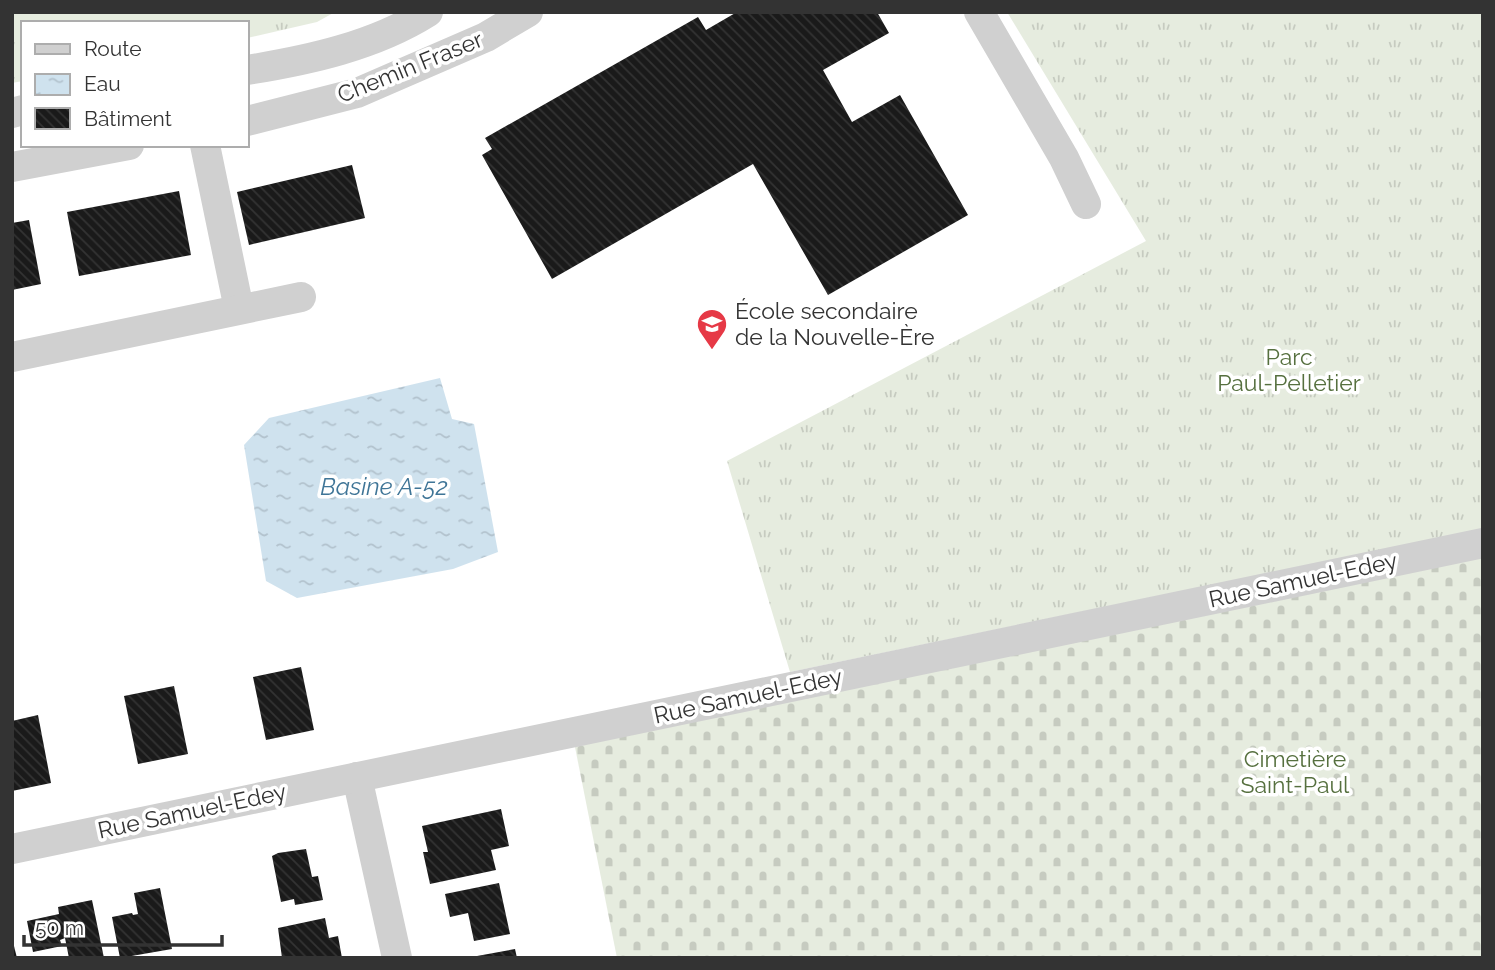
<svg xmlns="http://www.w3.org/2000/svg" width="1495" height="970" font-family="Raleway,sans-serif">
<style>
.grass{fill:url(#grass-tufts)}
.cemetery{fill:url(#cemetery-stones)}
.water{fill:url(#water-ripples)}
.building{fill:url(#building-back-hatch)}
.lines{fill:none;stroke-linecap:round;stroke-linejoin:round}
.minor{stroke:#d0d0d0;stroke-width:30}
.labels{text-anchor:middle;stroke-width:7;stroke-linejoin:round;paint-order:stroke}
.street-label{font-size:23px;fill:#333;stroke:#fff}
.poi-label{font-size:23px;fill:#333;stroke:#fff;text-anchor:start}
.park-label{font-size:23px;fill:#56703f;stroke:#fff}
.water-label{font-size:24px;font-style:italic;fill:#3f7597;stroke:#fff}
</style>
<defs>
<pattern id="grass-tufts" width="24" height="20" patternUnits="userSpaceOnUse" patternTransform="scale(1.75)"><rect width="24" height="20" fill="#e6ecdf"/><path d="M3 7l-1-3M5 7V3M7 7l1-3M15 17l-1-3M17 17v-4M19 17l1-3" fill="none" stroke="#c6cbc0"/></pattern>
<pattern id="cemetery-stones" width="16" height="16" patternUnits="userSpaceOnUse" patternTransform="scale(1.75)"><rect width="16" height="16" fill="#e6ecdf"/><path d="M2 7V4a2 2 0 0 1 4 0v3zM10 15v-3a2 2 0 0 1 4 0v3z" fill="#c6cbc0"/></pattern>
<pattern id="water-ripples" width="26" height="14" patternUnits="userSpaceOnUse" patternTransform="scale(1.75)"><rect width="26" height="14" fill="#cfe2ee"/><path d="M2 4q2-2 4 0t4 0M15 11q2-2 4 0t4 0" fill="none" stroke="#b2c2cd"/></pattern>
<pattern id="building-back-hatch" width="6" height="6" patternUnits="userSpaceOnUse" patternTransform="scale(1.75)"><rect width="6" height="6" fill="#1a1a1a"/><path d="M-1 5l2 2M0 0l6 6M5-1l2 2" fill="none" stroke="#333"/></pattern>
</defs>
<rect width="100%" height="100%" fill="#fff"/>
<g class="grass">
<path d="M12,12H335L317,22L247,38V23H23V81L12,83Z"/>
<path d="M1007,12H1483V529L790,672L727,461L1146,241Z"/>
</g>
<path class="cemetery" d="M1483,543V958H617L572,732Z"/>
<path class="water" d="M440,378L452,419L474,424L498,552L453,569L297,598L266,581L244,445L269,418Z"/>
<g class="building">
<path d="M737,12H877L889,33L823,70L852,122L900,95L968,215L828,295L753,164L552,279L482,155L492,149L485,138L698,17L706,30Z"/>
<path d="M352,165L365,218L249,245L237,192Z"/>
<path d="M179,191L191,255L79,276L67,212Z"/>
<path d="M29,220L41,284L12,290V223Z"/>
<path d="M301,667L314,730L266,740L253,677Z"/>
<path d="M174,686L188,754L138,764L124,696Z"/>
<path d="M38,715L51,783L12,791V721Z"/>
<path d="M501,809L509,846L491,850L496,870L430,884L423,852H428L422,826Z"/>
<path d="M306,849L312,877L318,876L323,900L295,905L294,899L281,902L272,856L278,853Z"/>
<path d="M499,883L510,934L474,941L468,913L450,917L445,894Z"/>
<path d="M160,888L172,949L120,958L112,917L132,913L133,915L138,914L134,893Z"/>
<path d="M92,900L104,958H69L65,938L60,940L62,946L33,952L27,921L59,914L58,907Z"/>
<path d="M325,918L329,938L338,936L342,958H282L278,928Z"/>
<path d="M12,942H13L17,958H12Z"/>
<path d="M515,949L517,958H477V956Z"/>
</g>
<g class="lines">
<g class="minor">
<path d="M979,12L1064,158L1086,204"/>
<path d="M247,70C309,60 374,46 428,12"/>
<path d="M12,113L23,110"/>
<path d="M247,121L357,93L486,37L528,12"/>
<path d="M205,145L239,309"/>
<path d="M12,167L129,145"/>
<path d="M12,357L301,297"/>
<path d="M357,777L397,958"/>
<path d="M12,849L1483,543"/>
</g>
</g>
<defs>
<g id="school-pin" transform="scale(1.575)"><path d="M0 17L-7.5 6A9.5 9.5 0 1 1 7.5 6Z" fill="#e63946" stroke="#fff"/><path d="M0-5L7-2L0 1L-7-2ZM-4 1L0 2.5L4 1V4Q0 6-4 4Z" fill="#fff"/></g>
</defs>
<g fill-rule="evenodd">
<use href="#school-pin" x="712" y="324"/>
</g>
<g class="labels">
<g class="street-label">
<text transform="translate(410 67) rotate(-22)" y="8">Chemin Fraser</text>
<text transform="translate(1303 580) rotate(-12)" y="8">Rue Samuel-Edey</text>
<text transform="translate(748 696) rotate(-12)" y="8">Rue Samuel-Edey</text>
<text transform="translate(192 811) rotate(-12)" y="8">Rue Samuel-Edey</text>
</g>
<g class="poi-label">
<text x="735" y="319">École secondaire<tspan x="735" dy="26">de la Nouvelle-Ère</tspan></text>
</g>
<g class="park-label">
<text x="1289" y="365">Parc<tspan x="1289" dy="26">Paul-Pelletier</tspan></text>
<text x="1295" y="767">Cimetière<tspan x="1295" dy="26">Saint-Paul</tspan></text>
</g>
<g class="water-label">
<text x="384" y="495">Basine A-52</text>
</g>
</g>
<rect width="1495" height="970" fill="none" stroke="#333333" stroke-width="28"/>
<rect x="21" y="21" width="228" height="126" fill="#ffffff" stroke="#adadad" stroke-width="2"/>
<rect x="35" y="44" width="35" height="10" fill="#d0d0d0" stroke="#adadad" stroke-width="2"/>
<text x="84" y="56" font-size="21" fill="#333333">Route</text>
<rect x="35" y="74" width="35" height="21" fill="url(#water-ripples)" stroke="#adadad" stroke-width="2"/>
<text x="84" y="91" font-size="21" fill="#333333">Eau</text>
<rect x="35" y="108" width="35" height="21" fill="url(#building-back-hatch)" stroke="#adadad" stroke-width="2"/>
<text x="84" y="126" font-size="21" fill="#333333">Bâtiment</text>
<path d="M24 935v10h198v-10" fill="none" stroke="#333333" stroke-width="3.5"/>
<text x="35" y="935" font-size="21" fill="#333333" stroke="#ffffff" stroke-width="5" paint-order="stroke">50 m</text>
</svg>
